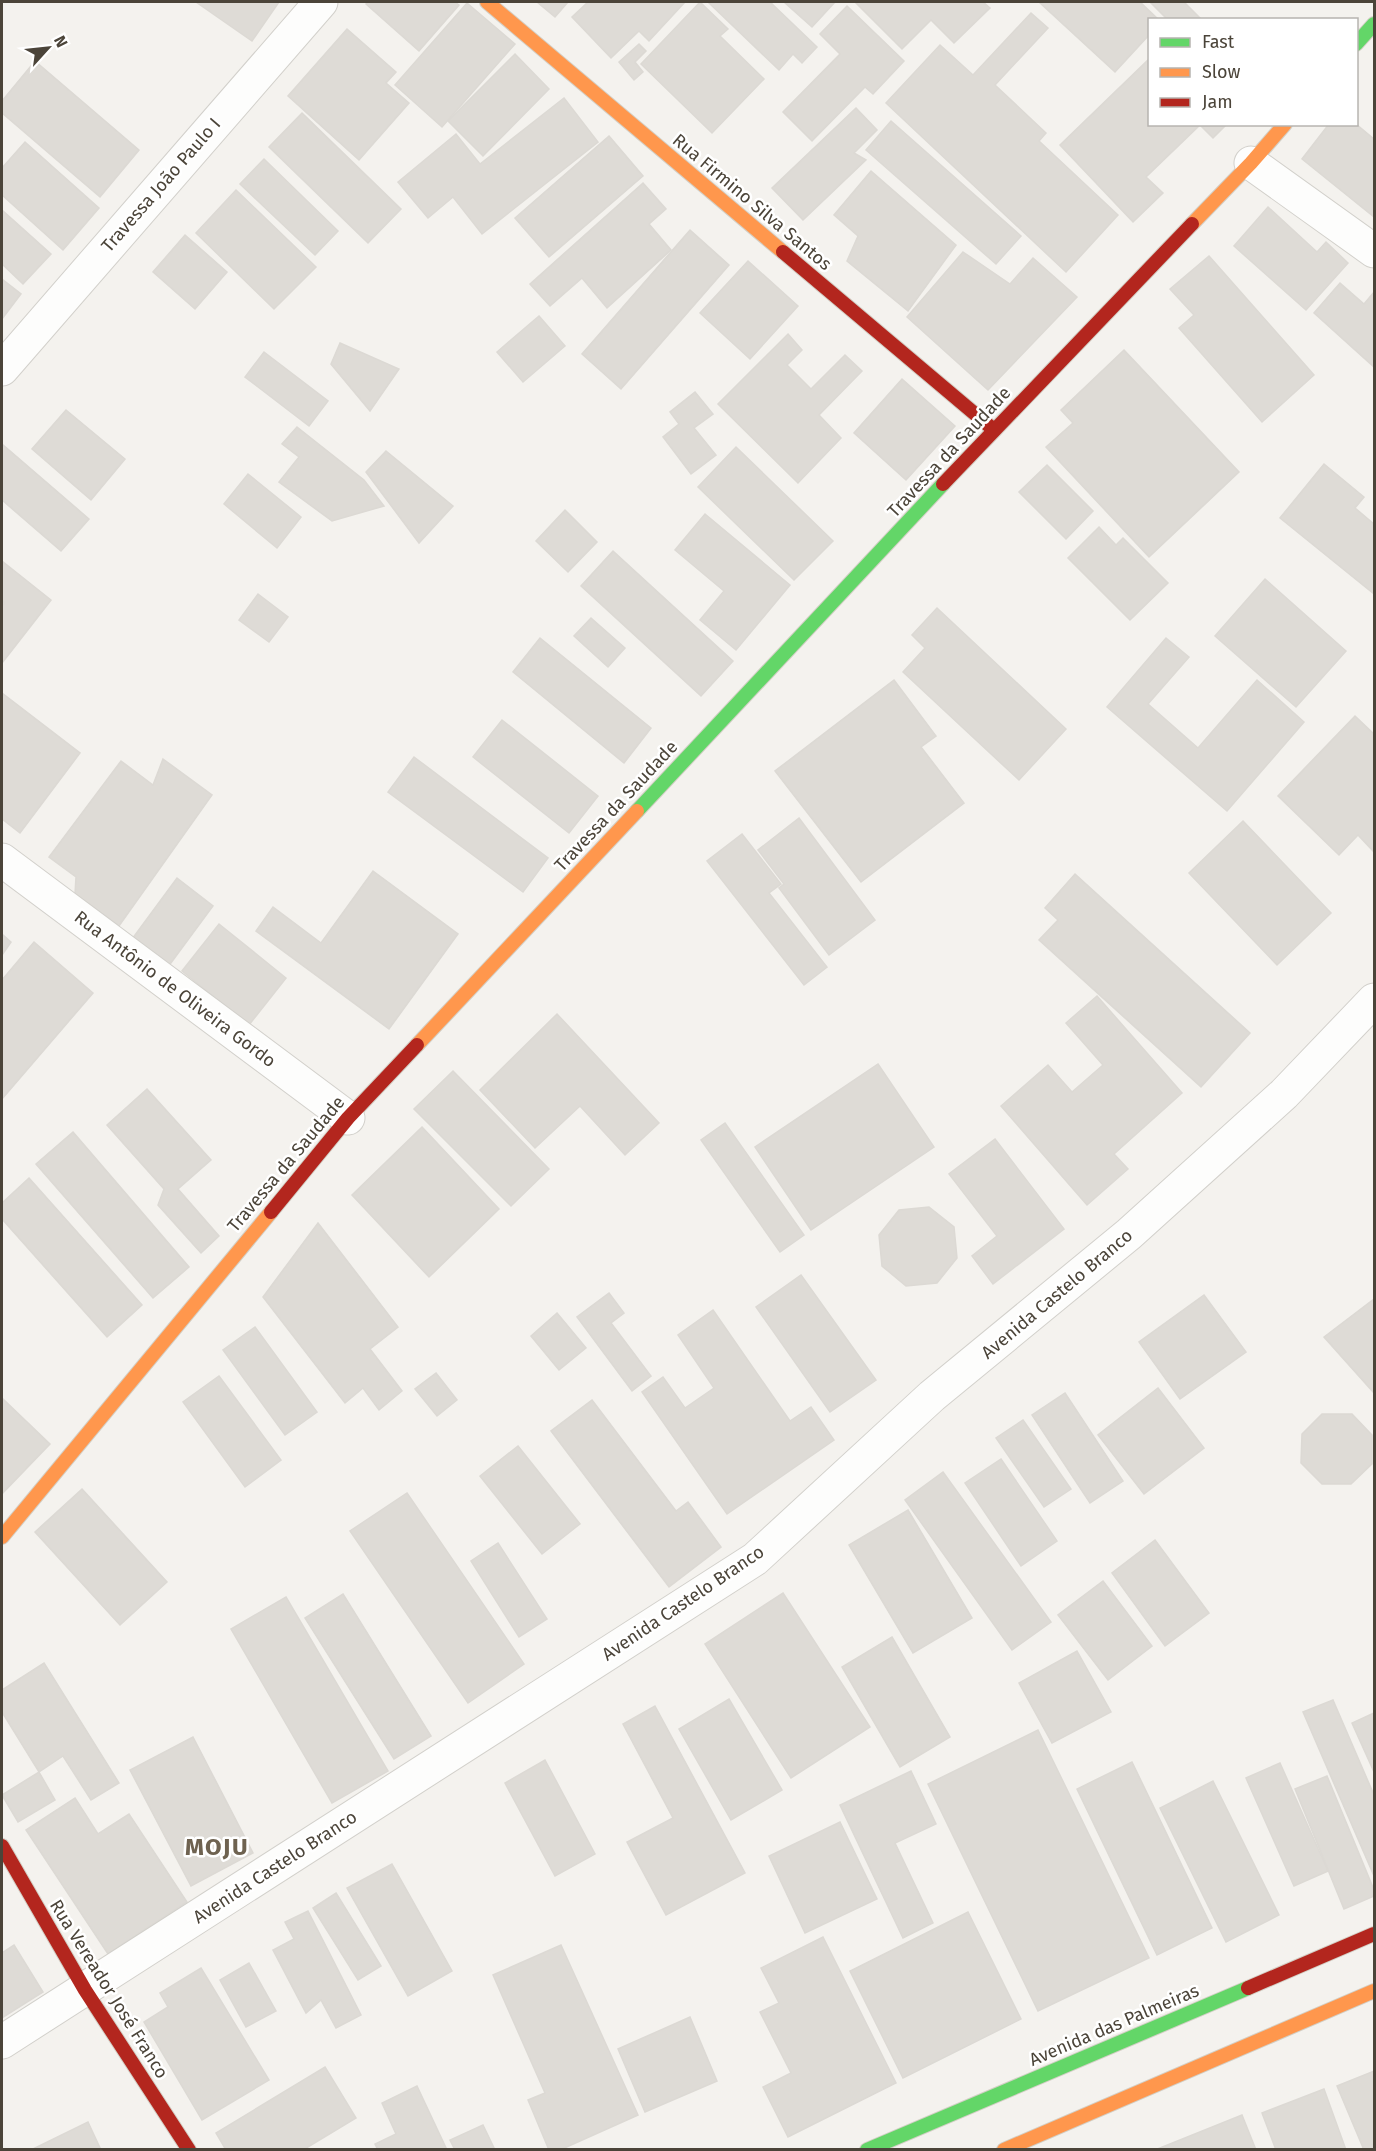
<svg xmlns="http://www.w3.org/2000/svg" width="1376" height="2151" font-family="'Fira Sans',sans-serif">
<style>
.building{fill:#dedbd6;stroke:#dcd9d4;stroke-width:1.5}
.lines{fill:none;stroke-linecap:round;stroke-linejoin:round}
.street-casing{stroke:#d2d0cb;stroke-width:35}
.fast-casing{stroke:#d3cfc5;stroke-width:16}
.slow-casing{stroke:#d3cfc5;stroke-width:16}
.jam-casing{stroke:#d3cfc5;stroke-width:16}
.street{stroke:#fdfdfc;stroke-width:33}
.fast{stroke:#63d668;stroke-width:14}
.slow{stroke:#ff974d;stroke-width:14}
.jam{stroke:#b3261e;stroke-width:14}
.labels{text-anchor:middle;stroke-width:5;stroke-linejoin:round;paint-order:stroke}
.street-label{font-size:18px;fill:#4b4439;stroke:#fff}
.district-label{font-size:24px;font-weight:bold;letter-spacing:1.5px;fill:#6e6250;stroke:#fff}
</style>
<rect width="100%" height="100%" fill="#f4f2ee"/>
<g class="building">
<path d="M196,2H279L252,41Z"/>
<path d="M368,2H455L459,5L419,51L366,4Z"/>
<path d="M537,2H568L555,17Z"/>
<path d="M588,2H685L649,41L639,31L611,58L572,17Z"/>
<path d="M700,2L728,29L720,36L764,79L712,133L641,64Z"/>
<path d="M708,2H770L817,47L802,63L793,54L779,70Z"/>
<path d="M784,2H835L812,27Z"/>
<path d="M855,2H983L990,8L954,43L931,20L902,49Z"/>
<path d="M1039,2H1140L1159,20H1150V34L1115,72Z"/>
<path d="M1150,2H1184L1202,20H1168Z"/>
<path d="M467,3L515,44L442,127L395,85Z"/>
<path d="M847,6L904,61L873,94L865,87L812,141L783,112L840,54L820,34Z"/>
<path d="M1031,13L1048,28L995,85L1046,133L1039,141L1118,215L1066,272L886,103L940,45L973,75Z"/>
<path d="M347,29L396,72L386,83L409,103L359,160L288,96Z"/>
<path d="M639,44L646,51L635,62L643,72L634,80L619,62Z"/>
<path d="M515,54L549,89L483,156L448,121Z"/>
<path d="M1150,58V124H1227L1213,138L1200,125L1146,177L1163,193L1133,222L1060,145Z"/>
<path d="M35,61L139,150L100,197L2,113V101Z"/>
<path d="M564,98L598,142L482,234L453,197L428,218L398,182L456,134L480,164Z"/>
<path d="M856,108L877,130L854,153L866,160L803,220L772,188Z"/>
<path d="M302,113L401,209L368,243L269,147Z"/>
<path d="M891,121L1021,236L996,264L866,150Z"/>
<path d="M1329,124H1356L1374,139V217L1302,159Z"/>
<path d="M609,136L643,176L549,257L515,218Z"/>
<path d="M25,142L99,208L63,250L2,195V168Z"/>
<path d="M264,159L338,231L315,255L240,184Z"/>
<path d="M871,171L956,245L908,311L847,261L858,236L834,215Z"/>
<path d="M643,183L666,209L649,224L671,250L607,308L582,278L550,306L530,284Z"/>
<path d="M236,190L316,267L274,309L196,233Z"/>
<path d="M1268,207L1317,252L1326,242L1348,263L1306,310L1234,246Z"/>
<path d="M2,210L51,254L23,284L2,264Z"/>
<path d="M690,230L729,265L621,389L582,354Z"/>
<path d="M185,235L227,272L195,309L153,272Z"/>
<path d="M963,252L1010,284L1033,258L1077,297L988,390L907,317Z"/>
<path d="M1209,256L1314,375L1262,422L1179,328L1194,315L1170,289Z"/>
<path d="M748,261L798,306L750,359L700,313Z"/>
<path d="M2,279L21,294L2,319Z"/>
<path d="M1340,283L1364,304L1374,292V367L1314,313Z"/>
<path d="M539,316L565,346L523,382L497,352Z"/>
<path d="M788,334L802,350L787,365L811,389L845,355L862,371L819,415L841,438L798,483L718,404Z"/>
<path d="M340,343L399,369L370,411L331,364Z"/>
<path d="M1124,350L1239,472L1149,557L1046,447L1073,423L1061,410Z"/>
<path d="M264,352L328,401L309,426L245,377Z"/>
<path d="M902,379L955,426L906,480L854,433Z"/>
<path d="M695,392L713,414L694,428L716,455L691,474L663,437L679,424L670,412Z"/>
<path d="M66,410L125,459L91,500L32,449Z"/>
<path d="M297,427L364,480L384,506L332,521L279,482L299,457L282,444Z"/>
<path d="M2,444L89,519L61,551L2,500Z"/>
<path d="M736,447L833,541L794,580L698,487Z"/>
<path d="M386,451L453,506L419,543L366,472Z"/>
<path d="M1324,464L1364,497L1355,508L1374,524V594L1280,518Z"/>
<path d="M1047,465L1093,511L1066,539L1019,492Z"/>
<path d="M248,474L301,517L277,548L224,504Z"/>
<path d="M565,510L597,542L568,572L536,541Z"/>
<path d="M705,514L790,585L736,650L700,620L724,591L675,550Z"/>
<path d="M1099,527L1116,545L1123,538L1168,583L1130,620L1068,558Z"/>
<path d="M613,551L733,661L701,696L581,586Z"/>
<path d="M2,561L51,600L2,663V606L4,603L2,600Z"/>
<path d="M1265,579L1346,651L1296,707L1215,636Z"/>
<path d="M258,594L288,617L269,642L239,620Z"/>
<path d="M937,608L1066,729L1019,780L903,672L925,648L912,635Z"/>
<path d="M591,618L625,648L608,667L574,636Z"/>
<path d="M540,638L651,728L624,763L513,672Z"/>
<path d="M1166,638L1189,657L1148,704L1198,748L1257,680L1304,722L1227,811L1107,707Z"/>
<path d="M894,680L936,736L921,747L964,803L861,882L775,771Z"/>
<path d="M2,693L80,753L20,833L2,819Z"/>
<path d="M1355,716L1374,734V852L1358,835L1339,855L1278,796Z"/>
<path d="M502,720L598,796L569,833L473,757Z"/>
<path d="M414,757L548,858L523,892L388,792Z"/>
<path d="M163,759L212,795L119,926L75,894L76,877L49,857L121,761L153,785Z"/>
<path d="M799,818L875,920L829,955L779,888L784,884L758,850Z"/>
<path d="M1243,821L1331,913L1277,965L1189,873Z"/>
<path d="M742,834L781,884L769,893L827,967L804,985L707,861Z"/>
<path d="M373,871L458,934L389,1029L256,931L273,907L321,943Z"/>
<path d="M1075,874L1250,1033L1201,1087L1039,940L1058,920L1045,908Z"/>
<path d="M177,878L213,906L168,967L132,939Z"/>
<path d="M219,924L286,978L249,1025L182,971Z"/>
<path d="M2,934L11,942L2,955Z"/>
<path d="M34,942L93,993L2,1099V980Z"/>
<path d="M1097,996L1182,1093L1114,1154L1128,1169L1087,1205L1001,1106L1048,1065L1072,1092L1103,1065L1066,1023Z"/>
<path d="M557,1014L659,1123L625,1155L580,1106L535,1148L480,1090Z"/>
<path d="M878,1064L934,1147L811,1230L755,1147Z"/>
<path d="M453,1071L549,1169L511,1206L414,1109Z"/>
<path d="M147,1089L211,1160L178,1189L219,1236L201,1253L158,1205L164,1189L107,1125Z"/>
<path d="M725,1123L804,1235L780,1252L701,1140Z"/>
<path d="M422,1127L499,1209L429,1277L352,1195Z"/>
<path d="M73,1132L189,1267L153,1298L36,1164Z"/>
<path d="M995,1139L1064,1229L993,1284L972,1256L997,1236L949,1174Z"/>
<path d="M29,1178L142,1305L107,1337L2,1219V1203Z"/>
<path d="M929,1207L954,1227L957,1258L937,1283L906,1286L882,1266L879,1235L899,1210Z"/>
<path d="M318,1223L398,1327L370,1349L402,1391L379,1410L363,1388L345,1403L263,1297Z"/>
<path d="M801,1275L876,1380L830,1412L756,1307Z"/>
<path d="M609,1293L624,1313L611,1323L651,1376L632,1391L577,1317Z"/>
<path d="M1204,1295L1246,1352L1180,1399L1139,1342Z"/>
<path d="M1374,1299V1393L1324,1337Z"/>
<path d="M713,1310L790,1421L811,1407L834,1440L727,1514L642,1392L663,1377L685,1408L714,1388L678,1335Z"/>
<path d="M557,1313L586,1348L559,1370L531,1336Z"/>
<path d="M255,1327L317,1412L285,1435L223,1350Z"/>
<path d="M436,1373L457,1400L437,1416L415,1389Z"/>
<path d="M219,1376L281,1460L245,1487L183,1402Z"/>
<path d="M1158,1388L1204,1448L1144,1494L1098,1435Z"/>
<path d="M1065,1393L1123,1481L1090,1503L1032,1415Z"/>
<path d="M2,1398L50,1444L2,1494Z"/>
<path d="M592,1400L676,1511L688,1502L721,1547L669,1587L551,1431Z"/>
<path d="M1322,1414H1352L1372,1435V1464L1351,1484H1322L1301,1463L1302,1434Z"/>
<path d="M1023,1420L1071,1489L1044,1507L996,1438Z"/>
<path d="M518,1446L580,1524L542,1554L480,1476Z"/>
<path d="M1001,1459L1057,1541L1021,1566L965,1483Z"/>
<path d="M943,1472L1051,1622L1012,1650L905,1500Z"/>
<path d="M82,1489L167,1582L120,1625L35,1532Z"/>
<path d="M407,1493L524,1664L468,1703L350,1531Z"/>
<path d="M908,1510L972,1618L913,1653L849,1545Z"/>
<path d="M1155,1540L1209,1613L1165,1646L1112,1573Z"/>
<path d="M498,1543L547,1619L519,1637L471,1561Z"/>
<path d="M1103,1581L1152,1646L1108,1680L1058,1615Z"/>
<path d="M783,1593L870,1727L791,1778L705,1644Z"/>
<path d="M343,1594L431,1736L394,1759L305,1618Z"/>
<path d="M286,1597L388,1771L332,1803L231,1629Z"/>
<path d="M892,1637L950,1737L900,1767L842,1667Z"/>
<path d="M1077,1651L1111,1712L1052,1743L1019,1683Z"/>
<path d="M44,1663L119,1783L91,1800L63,1756L39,1772L2,1712V1690Z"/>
<path d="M729,1699L782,1790L731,1820L679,1729Z"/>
<path d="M1333,1700L1374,1795V1876L1303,1712Z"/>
<path d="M655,1706L745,1873L666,1915L627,1842L673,1818L623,1724Z"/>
<path d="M1374,1713V1772L1352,1723Z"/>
<path d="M1038,1730L1149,1958L1038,2011L928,1784Z"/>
<path d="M193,1737L253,1853L191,1886L130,1770Z"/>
<path d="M545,1760L595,1854L555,1876L505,1783Z"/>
<path d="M1132,1762L1212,1928L1157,1955L1077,1789Z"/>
<path d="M1280,1763L1328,1871L1294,1886L1246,1778Z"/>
<path d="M911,1771L936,1824L895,1843L933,1923L903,1938L840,1805Z"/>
<path d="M39,1772L55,1800L18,1822L2,1795Z"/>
<path d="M1327,1776L1374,1890V1896L1344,1909L1295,1789Z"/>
<path d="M1213,1781L1279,1915L1226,1942L1160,1808Z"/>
<path d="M75,1798L98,1834L129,1814L187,1902L108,1954L26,1830Z"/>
<path d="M840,1822L877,1899L805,1933L769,1856Z"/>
<path d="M392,1864L452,1971L408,1996L347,1888Z"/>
<path d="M336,1893L381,1966L358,1980L313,1908Z"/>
<path d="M308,1911L361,2015L336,2028L321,2000L306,2013L273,1950L294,1939L285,1922Z"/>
<path d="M968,1912L1021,2019L903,2078L850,1971Z"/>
<path d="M823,1937L896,2083L788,2137L763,2087L791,2073L760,2012L779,2003L761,1968Z"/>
<path d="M14,1945L43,1992L2,2018V1953Z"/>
<path d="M561,1945L638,2115L560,2150H549L528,2100L545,2093L493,1975Z"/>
<path d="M249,1963L276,2011L246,2027L220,1980Z"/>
<path d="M201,1968L269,2080L202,2120L144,2022L168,2007L160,1993Z"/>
<path d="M690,2017L717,2081L645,2112L618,2049Z"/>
<path d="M325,2067L356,2118L303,2150H226L216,2133Z"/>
<path d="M1374,2071V2150H1364L1337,2086Z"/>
<path d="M417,2086L447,2150H378L375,2144L396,2134L382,2103Z"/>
<path d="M1324,2089L1346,2150H1276L1262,2113Z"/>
<path d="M1242,2115L1256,2150H1155Z"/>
<path d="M88,2122L101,2150H31Z"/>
<path d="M483,2125L495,2150H455L450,2140Z"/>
</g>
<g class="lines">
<g class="street-casing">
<g id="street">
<path d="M1251,163L1374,251"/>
<path d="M2,369L321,2"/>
<path d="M2,860L348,1118"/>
<path d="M2,2042L755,1559L932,1396L1129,1234L1284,1094L1374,1000"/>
</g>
</g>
<g class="fast-casing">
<g id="fast">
<path d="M1356,44L1374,24"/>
<path d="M637,811L943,484"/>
<path d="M867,2150L1248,1988"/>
</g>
</g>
<g class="slow-casing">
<g id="slow">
<path d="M487,2L783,252"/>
<path d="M1192,224L1251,163L1285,124"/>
<path d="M417,1045L637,811"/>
<path d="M2,1537L271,1212"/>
<path d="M1004,2150L1374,1991"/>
</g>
</g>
<g class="jam-casing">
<g id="jam">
<path d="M783,252L994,430"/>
<path d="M943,484L1192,224"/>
<path d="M271,1212L348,1118L417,1045"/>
<path d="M2,1846L85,1990L189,2150"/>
<path d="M1248,1988L1374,1934"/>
</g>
</g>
<use href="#street" class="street"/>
<use href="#fast" class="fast"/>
<use href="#slow" class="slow"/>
<use href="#jam" class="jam"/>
</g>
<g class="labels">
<g class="street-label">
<text transform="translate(161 185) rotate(-49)" y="6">Travessa João Paulo I</text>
<text transform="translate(752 202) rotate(40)" y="6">Rua Firmino Silva Santos</text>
<text transform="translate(949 452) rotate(-47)" y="6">Travessa da Saudade</text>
<text transform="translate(616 806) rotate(-47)" y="6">Travessa da Saudade</text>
<text transform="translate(175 989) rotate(37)" y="6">Rua Antônio de Oliveira Gordo</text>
<text transform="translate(286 1164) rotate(-50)" y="6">Travessa da Saudade</text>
<text transform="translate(1057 1294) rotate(-40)" y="6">Avenida Castelo Branco</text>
<text transform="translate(683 1603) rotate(-34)" y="6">Avenida Castelo Branco</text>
<text transform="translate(275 1867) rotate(-33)" y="6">Avenida Castelo Branco</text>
<text transform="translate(109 1989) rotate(58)" y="6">Rua Vereador José Franco</text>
<text transform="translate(1114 2025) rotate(-23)" y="6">Avenida das Palmeiras</text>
</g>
<g class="district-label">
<text x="217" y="1855">MOJU</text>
</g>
</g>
<rect width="1376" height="2151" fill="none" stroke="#4b4439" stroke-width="6"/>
<rect x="1148" y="18" width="210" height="108" fill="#ffffff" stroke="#b7b4b0" stroke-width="1.5"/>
<rect x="1160" y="38" width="30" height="9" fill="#63d668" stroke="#b7b4b0" stroke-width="1.5"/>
<text x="1202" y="48" font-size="18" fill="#4b4439">Fast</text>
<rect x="1160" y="68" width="30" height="9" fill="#ff974d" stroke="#b7b4b0" stroke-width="1.5"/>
<text x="1202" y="78" font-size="18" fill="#4b4439">Slow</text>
<rect x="1160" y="98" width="30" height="9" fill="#b3261e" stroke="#b7b4b0" stroke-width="1.5"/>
<text x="1202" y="108" font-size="18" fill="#4b4439">Jam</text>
<g transform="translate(48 48) rotate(63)" stroke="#ffffff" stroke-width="4.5" paint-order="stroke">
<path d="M0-4.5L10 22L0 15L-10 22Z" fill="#4b4439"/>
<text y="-9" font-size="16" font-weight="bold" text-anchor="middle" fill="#4b4439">N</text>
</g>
</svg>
